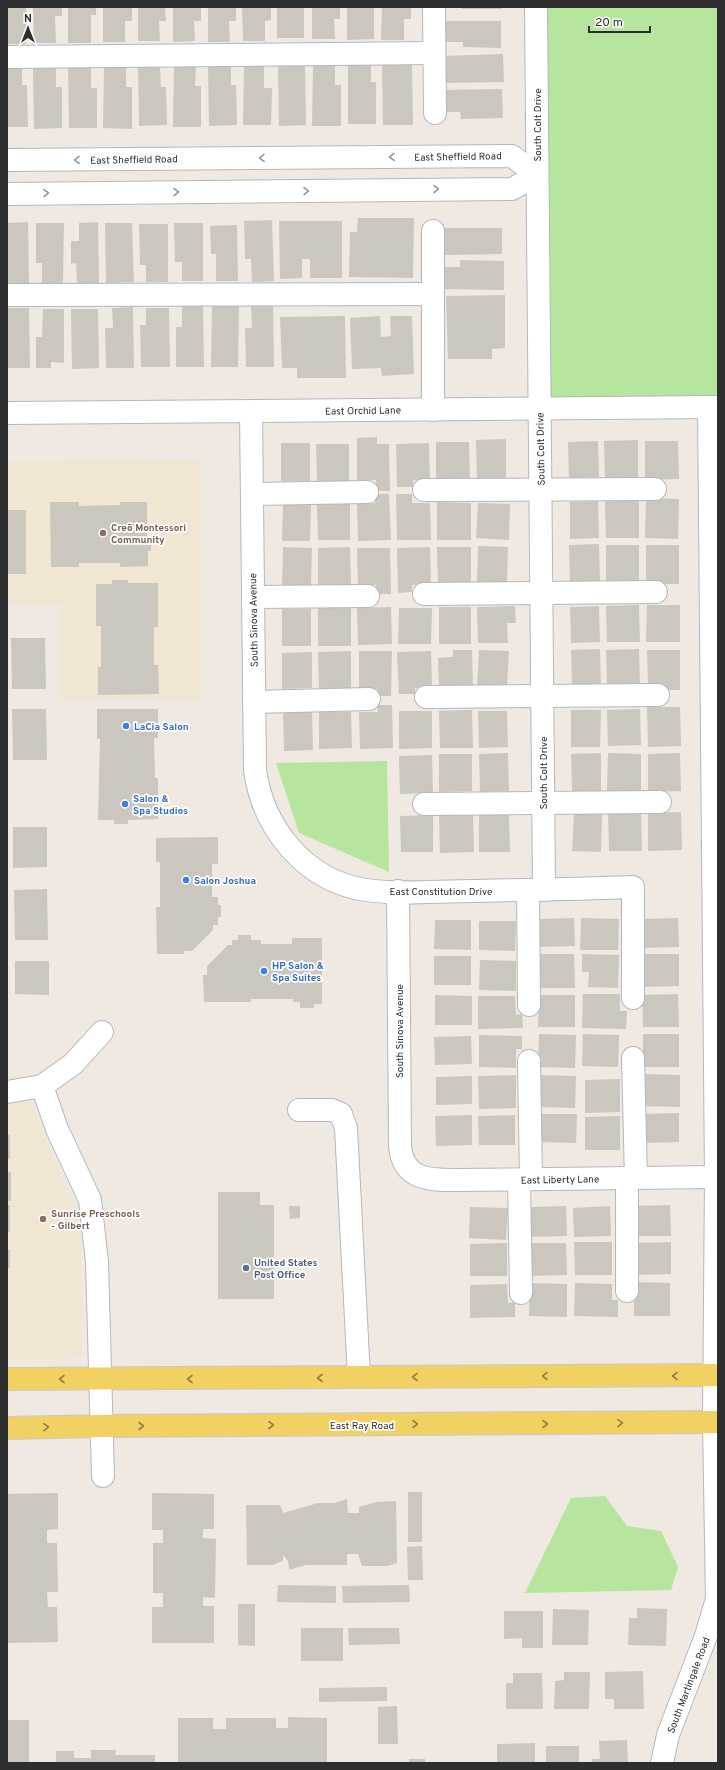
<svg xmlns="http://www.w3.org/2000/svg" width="725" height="1770" font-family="Overpass,sans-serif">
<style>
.education{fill:#f0e6d1}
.green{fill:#b6e59e}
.building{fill:#cbc7bf}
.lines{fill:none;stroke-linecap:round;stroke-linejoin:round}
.minor-casing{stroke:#b4b7c1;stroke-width:24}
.major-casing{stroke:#c9c9c9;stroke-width:24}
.minor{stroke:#fff;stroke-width:22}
.major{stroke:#f2d163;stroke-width:22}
.oneway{stroke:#969696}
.oneway2{stroke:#908048}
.education-dot{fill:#8d6e63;stroke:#fff;stroke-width:1.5}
.shop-dot{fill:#3f7fe0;stroke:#fff;stroke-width:1.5}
.service-dot{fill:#5c6f8a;stroke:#fff;stroke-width:1.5}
.labels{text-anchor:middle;stroke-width:3.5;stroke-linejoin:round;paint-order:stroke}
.street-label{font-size:10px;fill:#2e2e2e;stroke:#fff}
.education-label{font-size:10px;font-weight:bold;fill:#785e54;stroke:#fff;text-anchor:start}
.shop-label{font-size:10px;font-weight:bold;fill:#366cbe;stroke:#fff;text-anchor:start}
.service-label{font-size:10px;font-weight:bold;fill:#4e5e75;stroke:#fff;text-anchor:start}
</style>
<rect width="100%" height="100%" fill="#efe9e1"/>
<g class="education">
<path d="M199,460L201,699H61V604H7V462Z"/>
<path d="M18,1074L76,1208L81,1230L82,1356L60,1360L7,1359V1078Z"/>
</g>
<g class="green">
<path d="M544,7H718V396L547,398Z"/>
<path d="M387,761L389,872L299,833L276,763Z"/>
<path d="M605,1496L627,1526L661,1531L678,1567L671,1590L525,1593L571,1498Z"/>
</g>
<g class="building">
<rect x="7" y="7" width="19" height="37"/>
<path d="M33,7H62V16H55L56,43H34Z"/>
<path d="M68,7H96V15H91V43H68Z"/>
<path d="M103,7H132V21H125V42H103Z"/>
<path d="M138,7H165L166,21H159L160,41H138Z"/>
<path d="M173,7H201V21H194L195,41L173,42Z"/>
<path d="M208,7H236V21H229L230,42H208Z"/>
<path d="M242,7H271V20L265,21V41H243Z"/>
<rect x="277" y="7" width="27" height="31"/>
<path d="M312,7H340V19H334L335,39H312Z"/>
<path d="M347,7H374V39L347,40Z"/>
<path d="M382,7H411V19H404V40H381Z"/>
<rect x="462" y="7" width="40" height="2"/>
<path d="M442,21H501V48L463,47V42H442Z"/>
<path d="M503,54L504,82L443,83L442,56Z"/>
<path d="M305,64L306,125L279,126L278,65Z"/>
<path d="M313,64H335V85H341V126H312Z"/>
<path d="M174,65H196L195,86H201V127H173Z"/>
<path d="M348,65H371V82H376V124H348Z"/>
<path d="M382,65H412L413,125H383Z"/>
<path d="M231,66V85H236L237,125L209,126L208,67Z"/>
<path d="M244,66H264V88H272L271,125H243Z"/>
<path d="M33,67H56V87H62V128L34,129Z"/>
<path d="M104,67H126V87H132V129L103,128Z"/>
<path d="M138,67H160L161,87H166L167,125L139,126Z"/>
<path d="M7,68H22V85H27L28,127H7Z"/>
<path d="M68,68H91V88H97V128H69Z"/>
<path d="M502,89L503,118L461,119L460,112H442V90Z"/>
<path d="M358,218H414L413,278L349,277L350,232H357Z"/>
<path d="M272,220L274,281L252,282L251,259H245L244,221Z"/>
<path d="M279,221H342V278H310V259H302V278L280,279Z"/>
<path d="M28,222L29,284L7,285V223Z"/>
<path d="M98,222L99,283L77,284L76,263L71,264V241H79V223Z"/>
<path d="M36,223H64L63,284H42V263H36Z"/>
<path d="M105,223H132L134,282L106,283Z"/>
<path d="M174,223H203V281H182V262H175Z"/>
<path d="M139,224H168V282H146V265H140Z"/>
<path d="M237,225L238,281H216V254H211L210,226Z"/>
<path d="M444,228H502V254L445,255Z"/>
<path d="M460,260L504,261V290L443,289V267H460Z"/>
<path d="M505,295V348L492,349V359H448L446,296Z"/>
<path d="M203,305L204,367H176V327H182V306Z"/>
<path d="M251,305H273L274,367H246L245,328H252Z"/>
<path d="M212,306H239L238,367H211Z"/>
<path d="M133,307L134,368H106L105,328H113L112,308Z"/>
<path d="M7,308H29L30,368H7Z"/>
<path d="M146,308H169L170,367H141L140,325H146Z"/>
<path d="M43,309H64V363L51,362V368H36V337H42Z"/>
<path d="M71,309H98L99,368L72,369Z"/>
<path d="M345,316L346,378H297V368H282L280,317Z"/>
<path d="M380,316L381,337L391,336L390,316H412L414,374L382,376L381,368L352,369L350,318Z"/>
<path d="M377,437V444H389L390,491H376V480H357V438Z"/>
<path d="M506,439V479H477L476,440Z"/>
<path d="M638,440V478L605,479L604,441Z"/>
<path d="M598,441L599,477L569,478L568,442Z"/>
<path d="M645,441H678L679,479L645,480Z"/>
<path d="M436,442H469L470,480L436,481Z"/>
<rect x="281" y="443" width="29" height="38"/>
<path d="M429,443L430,480H413V487H397L396,444Z"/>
<path d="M316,444H349V481H317Z"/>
<path d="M375,494H389L391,540L358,541L357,504L375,503Z"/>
<path d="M396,494H412V503H430L431,540H397Z"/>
<path d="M646,498L679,499L678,539L645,538Z"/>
<path d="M598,501L599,538L570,539V502Z"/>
<path d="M605,501H639V538H606Z"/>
<path d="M50,502H79V506L120,505V502H147V538H151V551H148V566L120,567V563H79V567H51Z"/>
<path d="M437,502L471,503V540H437Z"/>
<path d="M350,503V540H318L317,504Z"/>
<path d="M478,503L510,504L509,540L476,538Z"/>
<path d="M283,504L311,505L310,541H282Z"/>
<rect x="7" y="510" width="19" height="64"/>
<path d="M599,544L600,582L570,583L569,545Z"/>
<rect x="606" y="545" width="33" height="38"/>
<rect x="646" y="545" width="33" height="39"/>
<path d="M478,546L508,547L507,584L477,583Z"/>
<path d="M283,547L312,548L311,586H282Z"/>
<path d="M350,547L351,585L318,586V548Z"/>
<path d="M430,547L431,584L412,585V592L398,593L397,548Z"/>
<path d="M437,547H471V584H438Z"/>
<path d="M357,548H390L391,594H376V585H358Z"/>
<path d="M112,580H128V583H158V627H154V665H158L159,694L98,695V667H101V626H96V584H112Z"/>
<path d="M639,605L640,642H607L606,606Z"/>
<path d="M647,605H680V642H646Z"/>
<path d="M515,606L516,623H507L508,643H478L477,607Z"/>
<path d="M599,606L600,642L571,643L570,607Z"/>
<path d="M391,607L392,644L358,645L357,608Z"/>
<rect x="439" y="607" width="32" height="37"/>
<rect x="318" y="608" width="33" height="38"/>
<path d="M399,608H432L431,644H398Z"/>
<rect x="282" y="609" width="29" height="37"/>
<path d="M11,638H45L46,689H12Z"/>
<path d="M600,649L601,687L572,688L571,650Z"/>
<path d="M639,649L640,686L607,687L606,650Z"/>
<path d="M453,650H472L473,688L439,689L438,658L453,657Z"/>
<path d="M479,650L509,651L507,688L477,686Z"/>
<path d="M647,650H680V690H664V685L648,686Z"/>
<path d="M351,651V689H319L318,652Z"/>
<path d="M359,651H392L391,696H378V689H359Z"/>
<path d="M431,651L432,688H415V694H399L397,652Z"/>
<path d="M312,652V688L282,689V653Z"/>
<path d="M377,705H392L393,748L360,749L359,712H378Z"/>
<path d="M647,707H680L681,746L648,747Z"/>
<path d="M12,709H46L47,760H13Z"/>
<path d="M97,709H158V738H154L155,778H158V819L128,820V824H114V820H98L100,739H97Z"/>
<path d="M640,709L641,745L608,746L607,710Z"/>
<path d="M472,710L473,748H440L439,711Z"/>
<path d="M571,710H601L600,747H571Z"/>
<path d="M399,711H432V748L399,749Z"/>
<path d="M478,711H507L508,747L479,748Z"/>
<path d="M283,712H312L313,750L284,751Z"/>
<path d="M319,712H351L352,748L319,749Z"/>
<path d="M508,753L509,791L480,792L479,754Z"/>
<path d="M601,753V791H572L571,754Z"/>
<path d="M608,753L641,754V791H607Z"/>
<path d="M680,753L681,791L648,792V754Z"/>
<path d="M439,754H472V791L439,792Z"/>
<path d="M432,755L433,793L400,794L399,756Z"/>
<path d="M681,812L682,850L648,851V813Z"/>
<path d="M574,813L602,814L601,852L572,851Z"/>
<path d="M641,813L642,851H609L608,814Z"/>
<path d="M473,814L474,852L440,853L439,815Z"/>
<path d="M433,815V852H401L400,816Z"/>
<path d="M479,815H509L510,852H479Z"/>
<path d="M13,827H47V867L13,868Z"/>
<path d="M218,837V864H212V897H218V905H221V917H218V925H213V930L192,951H184V954H157L156,907H160V862H156V838Z"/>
<path d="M47,889L48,940H15L14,890Z"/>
<path d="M574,918L575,946L538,947L537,919Z"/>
<path d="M581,918L619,919L618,950H580Z"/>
<path d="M678,918L679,947L642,948L641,919Z"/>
<path d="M435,920H471V950L434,949Z"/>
<path d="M479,921H516L515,951L479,950Z"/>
<path d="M238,935H251V940H261V944H292V938H322V1004H314V1008H300V1002H293V999H251V1002H204L203,975H207V966L228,945H232V940H238Z"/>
<path d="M537,954H574L575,988H537Z"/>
<path d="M582,954L619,955L618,988L588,987L589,972H582Z"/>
<path d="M641,954H679V986L642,987Z"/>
<rect x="434" y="956" width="37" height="29"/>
<path d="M480,960L516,961V991L479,990Z"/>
<path d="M15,961H49V995L15,994Z"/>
<path d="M583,994H620V1011H627L626,1029L582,1028Z"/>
<path d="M678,994L679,1027H643L642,995Z"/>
<path d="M435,995L472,996V1025H435Z"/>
<path d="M539,995H575V1027H538Z"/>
<path d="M478,996H515L516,1015L522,1014L523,1028L478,1029Z"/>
<path d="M539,1034L576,1035L575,1068L538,1067Z"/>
<path d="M583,1034L619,1035L618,1067L582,1066Z"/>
<rect x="643" y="1034" width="36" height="33"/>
<path d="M479,1035L522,1036V1049H516V1068L479,1067Z"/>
<path d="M471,1036L472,1064L435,1065L434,1037Z"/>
<path d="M643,1074L680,1075V1107L642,1106Z"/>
<path d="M516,1075V1108L479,1109L478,1076Z"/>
<path d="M539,1075L576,1076L575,1108L538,1107Z"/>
<path d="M472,1076V1104L436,1105V1077Z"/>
<path d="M620,1079V1112L585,1113V1080Z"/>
<path d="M679,1113V1142L643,1143V1114Z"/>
<path d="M540,1114H577L576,1143L539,1142Z"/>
<path d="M472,1115V1145L436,1146L435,1116Z"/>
<path d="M515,1115V1145H479L478,1116Z"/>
<path d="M620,1116V1150H585V1117Z"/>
<rect x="7" y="1135" width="3" height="24"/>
<rect x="7" y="1172" width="4" height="29"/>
<path d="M218,1192H260V1205H274V1299H218Z"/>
<rect x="7" y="1205" width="3" height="27"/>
<path d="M670,1205L671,1236H634V1206Z"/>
<path d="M289,1206H300V1218L290,1219Z"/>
<path d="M566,1206L567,1236L531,1237L530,1207Z"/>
<path d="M610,1206L611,1236L574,1237L573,1208Z"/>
<path d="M470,1207L508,1208L506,1240L469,1238Z"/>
<path d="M574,1242H612V1275H575Z"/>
<path d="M671,1242V1274L634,1275L633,1243Z"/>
<path d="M507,1243V1276H470V1244Z"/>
<path d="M530,1243H566L567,1275L530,1276Z"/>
<rect x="7" y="1250" width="3" height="18"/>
<path d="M634,1282L670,1283V1316H634Z"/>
<path d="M530,1283L567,1284V1317L529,1316Z"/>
<path d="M575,1283L612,1284V1300H618V1317L574,1316Z"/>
<path d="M507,1284L508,1303L515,1302V1317L470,1318V1285Z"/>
<rect x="408" y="1492" width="14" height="50"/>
<path d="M58,1493V1529L47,1530V1543H57L58,1592H47L48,1607H57L58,1642L7,1643V1494Z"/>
<path d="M152,1493L214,1494V1529H203V1538L216,1539L215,1598L203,1597V1606H214V1643H152V1607H163V1593H153V1543H163V1530H152Z"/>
<path d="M347,1499L348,1513H359V1507L376,1502L396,1501L397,1563L387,1566H362L358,1554H347V1565H306L289,1570L288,1561L283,1555V1561L272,1565H247L246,1505H280L283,1513L318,1503H335Z"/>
<path d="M422,1546L423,1580H408L407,1547Z"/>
<path d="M278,1585L336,1586V1603L277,1602Z"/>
<path d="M409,1585L410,1602L343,1603L342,1586Z"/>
<path d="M238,1604H255V1646L238,1645Z"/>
<path d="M637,1608L667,1609L666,1646L628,1645L629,1618H637Z"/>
<path d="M553,1609L589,1610L588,1645H552Z"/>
<path d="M504,1611H543V1648H522V1638L504,1639Z"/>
<rect x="301" y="1628" width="42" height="33"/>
<path d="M348,1628H399L400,1644L349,1645Z"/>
<path d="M643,1671L644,1709H614V1699H605V1672Z"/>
<path d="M564,1672H590L589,1709H554L555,1681L564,1680Z"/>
<path d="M513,1673H542L543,1709H506V1683H513Z"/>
<path d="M387,1687V1701L319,1702V1688Z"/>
<path d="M397,1706L398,1744H378V1707Z"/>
<path d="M288,1717L327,1718V1763H178V1718H213V1729H226V1718H276V1728H288Z"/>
<rect x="7" y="1720" width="22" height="43"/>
<path d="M627,1740L628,1763H592V1759H600L599,1741Z"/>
<path d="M535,1743V1763H497V1744Z"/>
<rect x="546" y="1746" width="33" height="17"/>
<path d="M91,1750H116L115,1755H155V1763H56V1751H74V1758H91Z"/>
<rect x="409" y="1759" width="16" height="4"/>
</g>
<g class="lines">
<g class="minor-casing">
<g id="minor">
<path d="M434,7L435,113"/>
<path d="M536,7L544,890"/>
<path d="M7,57L434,53"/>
<path d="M7,160L512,156L537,175L512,189L7,194"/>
<path d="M433,231V410"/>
<path d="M7,295L433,294"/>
<path d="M251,411L255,770C263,828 305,881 366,890C401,895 438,891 473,891C526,890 580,889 633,887V998"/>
<path d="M7,413L718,407"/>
<path d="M424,490L655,489"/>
<path d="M252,494L367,492"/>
<path d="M424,594L656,592"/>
<path d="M253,597L368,596"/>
<path d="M426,697L658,695"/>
<path d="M254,702L369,699"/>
<path d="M424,804L660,802"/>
<path d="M528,890L529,1005"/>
<path d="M398,891L400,1146C403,1181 431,1180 458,1180L716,1177"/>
<path d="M633,1058L636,1178"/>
<path d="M529,1061L531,1179"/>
<path d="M42,1086L57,1129L90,1200L97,1262L103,1476"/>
<path d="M7,1092L42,1086L73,1064L102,1032"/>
<path d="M299,1110H332L341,1114L346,1128L359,1377"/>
<path d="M627,1178V1291"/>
<path d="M519,1180L521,1293"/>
<path d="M662,1763L668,1735L706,1636L717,1599L714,1422L716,1177L709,407"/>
</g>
</g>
<g class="major-casing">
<g id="major">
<path d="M7,1379L718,1375"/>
<path d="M7,1428L102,1426L718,1422"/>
</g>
</g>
<use href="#minor" class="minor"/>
<use href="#major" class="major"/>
</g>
<defs><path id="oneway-chevron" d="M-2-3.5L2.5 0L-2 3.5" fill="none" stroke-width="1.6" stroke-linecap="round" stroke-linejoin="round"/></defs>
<g class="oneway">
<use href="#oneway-chevron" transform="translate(392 157) rotate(179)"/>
<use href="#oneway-chevron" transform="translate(262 158) rotate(179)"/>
<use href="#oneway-chevron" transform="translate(77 160) rotate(179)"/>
<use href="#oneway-chevron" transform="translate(436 189) rotate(-1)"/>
<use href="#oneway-chevron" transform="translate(306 191) rotate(-1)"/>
<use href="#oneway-chevron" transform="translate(176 192) rotate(-1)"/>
<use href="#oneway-chevron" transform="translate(46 193) rotate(-1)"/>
</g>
<g class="oneway2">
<use href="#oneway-chevron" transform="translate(545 1376) rotate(180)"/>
<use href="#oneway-chevron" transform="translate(675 1376) rotate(180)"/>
<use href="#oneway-chevron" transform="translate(415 1377) rotate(180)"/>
<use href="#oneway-chevron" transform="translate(320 1378) rotate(180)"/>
<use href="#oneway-chevron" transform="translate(62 1379) rotate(180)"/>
<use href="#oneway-chevron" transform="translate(190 1379) rotate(180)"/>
<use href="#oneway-chevron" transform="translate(620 1423) rotate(-1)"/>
<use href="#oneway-chevron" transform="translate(415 1424)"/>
<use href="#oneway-chevron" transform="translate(545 1424)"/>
<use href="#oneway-chevron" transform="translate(271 1425)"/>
<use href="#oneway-chevron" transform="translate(141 1426)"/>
<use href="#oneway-chevron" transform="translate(46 1427) rotate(-1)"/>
</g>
<g class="education-dot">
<circle cx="103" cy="533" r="4"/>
<circle cx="43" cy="1219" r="4"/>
</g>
<g class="shop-dot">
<circle cx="126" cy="726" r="4"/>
<circle cx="125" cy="804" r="4"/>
<circle cx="186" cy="880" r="4"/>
<circle cx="264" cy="971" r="4"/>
</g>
<circle class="service-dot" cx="246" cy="1268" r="4"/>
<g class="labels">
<g class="street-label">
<text transform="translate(537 125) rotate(-90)" y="4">South Colt Drive</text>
<text transform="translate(458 156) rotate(-1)" y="4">East Sheffield Road</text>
<text transform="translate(134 159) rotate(-1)" y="4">East Sheffield Road</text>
<text transform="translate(363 410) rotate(-1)" y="4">East Orchid Lane</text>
<text transform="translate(540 449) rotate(-91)" y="4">South Colt Drive</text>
<text transform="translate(253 620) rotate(-91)" y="4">South Sinova Avenue</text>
<text transform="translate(543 773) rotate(-90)" y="4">South Colt Drive</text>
<text x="441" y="895">East Constitution Drive</text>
<text transform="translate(399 1031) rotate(-90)" y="4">South Sinova Avenue</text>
<text transform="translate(560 1179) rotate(-1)" y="4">East Liberty Lane</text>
<text x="362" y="1429">East Ray Road</text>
<text transform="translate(688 1685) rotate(-69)" y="4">South Martingale Road</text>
</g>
<g class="education-label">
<text x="111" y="531">Creō Montessori<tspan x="111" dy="12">Community</tspan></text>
<text x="51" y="1217">Sunrise Preschools<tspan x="51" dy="12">- Gilbert</tspan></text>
</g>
<g class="shop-label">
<text x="134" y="730">LaCia Salon</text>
<text x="133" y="802">Salon &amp;<tspan x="133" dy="12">Spa Studios</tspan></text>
<text x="194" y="884">Salon Joshua</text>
<text x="272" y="969">HP Salon &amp;<tspan x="272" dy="12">Spa Suites</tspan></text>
</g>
<g class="service-label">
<text x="254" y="1266">United States<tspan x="254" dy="12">Post Office</tspan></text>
</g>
</g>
<rect width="725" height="1770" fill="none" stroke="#2e2e2e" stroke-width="16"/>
<g transform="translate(28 28)" stroke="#ffffff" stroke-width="3" paint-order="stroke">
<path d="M0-3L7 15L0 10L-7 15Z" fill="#2e2e2e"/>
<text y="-6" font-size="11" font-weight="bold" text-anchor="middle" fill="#2e2e2e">N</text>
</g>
<path d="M589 26v6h61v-6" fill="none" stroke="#2e2e2e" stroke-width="2"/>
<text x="595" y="26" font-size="12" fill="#2e2e2e" stroke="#ffffff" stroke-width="3" paint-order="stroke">20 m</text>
</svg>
